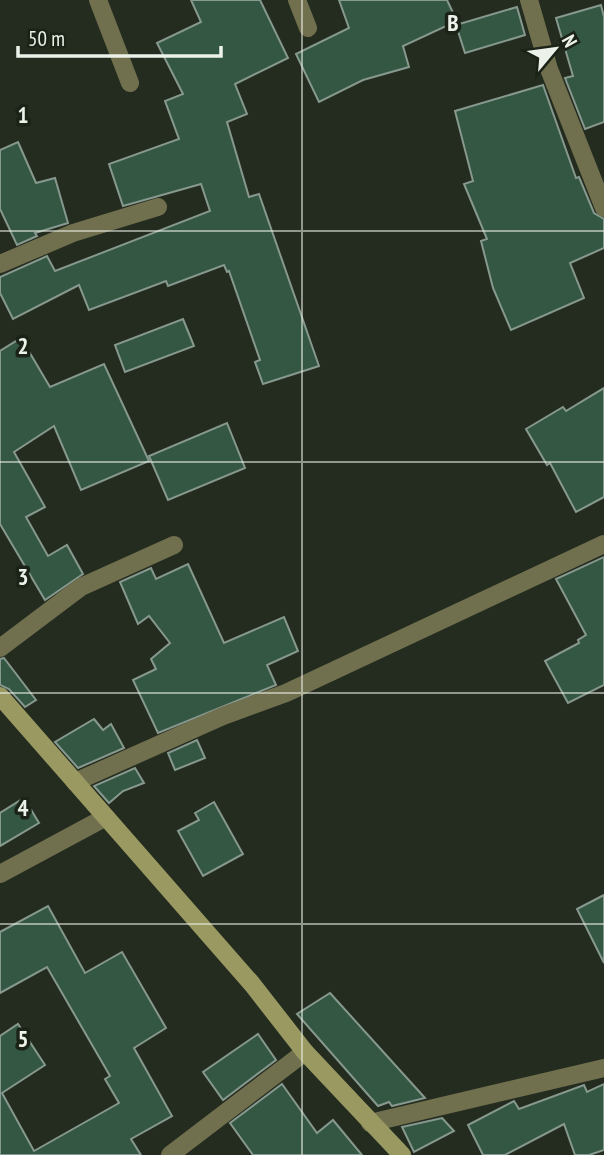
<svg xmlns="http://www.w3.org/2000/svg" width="604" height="1155" font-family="'PT Sans Narrow',sans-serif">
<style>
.building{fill:#345744;stroke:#87988e;stroke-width:2}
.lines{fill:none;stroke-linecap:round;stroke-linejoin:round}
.street{stroke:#71704e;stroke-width:18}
.secondary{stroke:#9a9961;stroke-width:18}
.grid{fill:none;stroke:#ecf2ea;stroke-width:2;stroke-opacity:0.55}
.grid-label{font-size:23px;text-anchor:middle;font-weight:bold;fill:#ecf2ea;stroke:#1b2216;stroke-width:7;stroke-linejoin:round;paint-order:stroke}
</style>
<rect width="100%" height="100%" fill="#242c20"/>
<g class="building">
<path d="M191,0H260L288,58L235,84L247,114L227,122L249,197L259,194L319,366L263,384L255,362L260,360L229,271L227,272L224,265L168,286L166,281L89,310L79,285L13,319L0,293V277L47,256L55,271L210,211L201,184L123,206L109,164L179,139L165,101L183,94L157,43L201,22Z"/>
<path d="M339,0H447L457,21L403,46L409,67L363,80L319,102L296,54L349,28Z"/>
<path d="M601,5L604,17V122L585,129L565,78L573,76L556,18Z"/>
<path d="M517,7L525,35L465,53L456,25Z"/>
<path d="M543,85L576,178L579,177L594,213L604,219V248L570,263L584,298L511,330L493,288L481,241L487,239L464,184L473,181L455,111Z"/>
<path d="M18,142L36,183L55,178L68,223L35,233L37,236L17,245L0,209V150Z"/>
<path d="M183,319L194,346L125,372L115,345Z"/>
<path d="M21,338L50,387L104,364L149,461L81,490L54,426L14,452L45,507L26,517L48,556L67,545L83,574L45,600L0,524V351Z"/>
<path d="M604,388V497L576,512L550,463L547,465L526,429L563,407L566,411Z"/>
<path d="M227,423L245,468L168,500L149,456Z"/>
<path d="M604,557V685L568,703L545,661L579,643L578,640L586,635L556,579Z"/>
<path d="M188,564L224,643L284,617L298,651L267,665L276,685L158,733L133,680L156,669L151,659L170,643L149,616L138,624L120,582L151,568L156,579Z"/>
<path d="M4,658L36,700L25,707L9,689L0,685V659Z"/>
<path d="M94,719L103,730L111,724L124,748L78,768L55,742Z"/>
<path d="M197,740L205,758L175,770L168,753Z"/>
<path d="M135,768L144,783L123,791L109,803L94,786Z"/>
<path d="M24,798L39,823L0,846V813Z"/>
<path d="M214,802L243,854L203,876L178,831L199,820L195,813Z"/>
<path d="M604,895V963L577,909Z"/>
<path d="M48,906L85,973L122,952L166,1028L134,1048L172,1116L131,1139L141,1155H0V1036L18,1024L45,1065L2,1093L34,1151L119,1103L105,1079L110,1076L47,967L0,993V932Z"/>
<path d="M330,993L425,1098L392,1106L389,1102L378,1106L297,1014Z"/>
<path d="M258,1034L276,1060L223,1100L203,1072Z"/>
<path d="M282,1084L317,1133L333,1120L362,1155H253L230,1123Z"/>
<path d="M604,1084V1150L589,1155H575L564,1124L505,1155H483L468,1125L514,1101L519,1109L584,1085L587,1092Z"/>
<path d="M442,1118L454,1131L414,1152L402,1127Z"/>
</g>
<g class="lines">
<g class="street">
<path d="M98,0L130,83"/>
<path d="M297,0L308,28"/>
<path d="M529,0L549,69L604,208"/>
<path d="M0,264L73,233L158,207"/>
<path d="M0,648L81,587L174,545"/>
<path d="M75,782L223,716L286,693L604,544"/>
<path d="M0,874L106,817"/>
<path d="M370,1123L604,1068"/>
<path d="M170,1155L305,1052"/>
</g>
<path class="secondary" d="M0,696L252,984L305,1052L402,1155"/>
</g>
<path class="grid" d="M302,0V1155M0,231H604M0,462H604M0,693H604M0,924H604"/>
<g class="grid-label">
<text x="453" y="31">B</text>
<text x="23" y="123">1</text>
<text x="23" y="354">2</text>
<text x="23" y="585">3</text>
<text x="23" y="816">4</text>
<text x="23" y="1047">5</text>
</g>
<g transform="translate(555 49) rotate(61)" stroke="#1b2216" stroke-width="5" paint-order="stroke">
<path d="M0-5L12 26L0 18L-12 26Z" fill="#ecf2ea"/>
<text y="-10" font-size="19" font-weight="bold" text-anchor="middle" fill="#ecf2ea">N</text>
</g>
<path d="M18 46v10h203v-10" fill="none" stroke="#ecf2ea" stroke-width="3.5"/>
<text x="28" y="46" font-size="21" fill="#ecf2ea" stroke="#1b2216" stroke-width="5" paint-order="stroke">50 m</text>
</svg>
